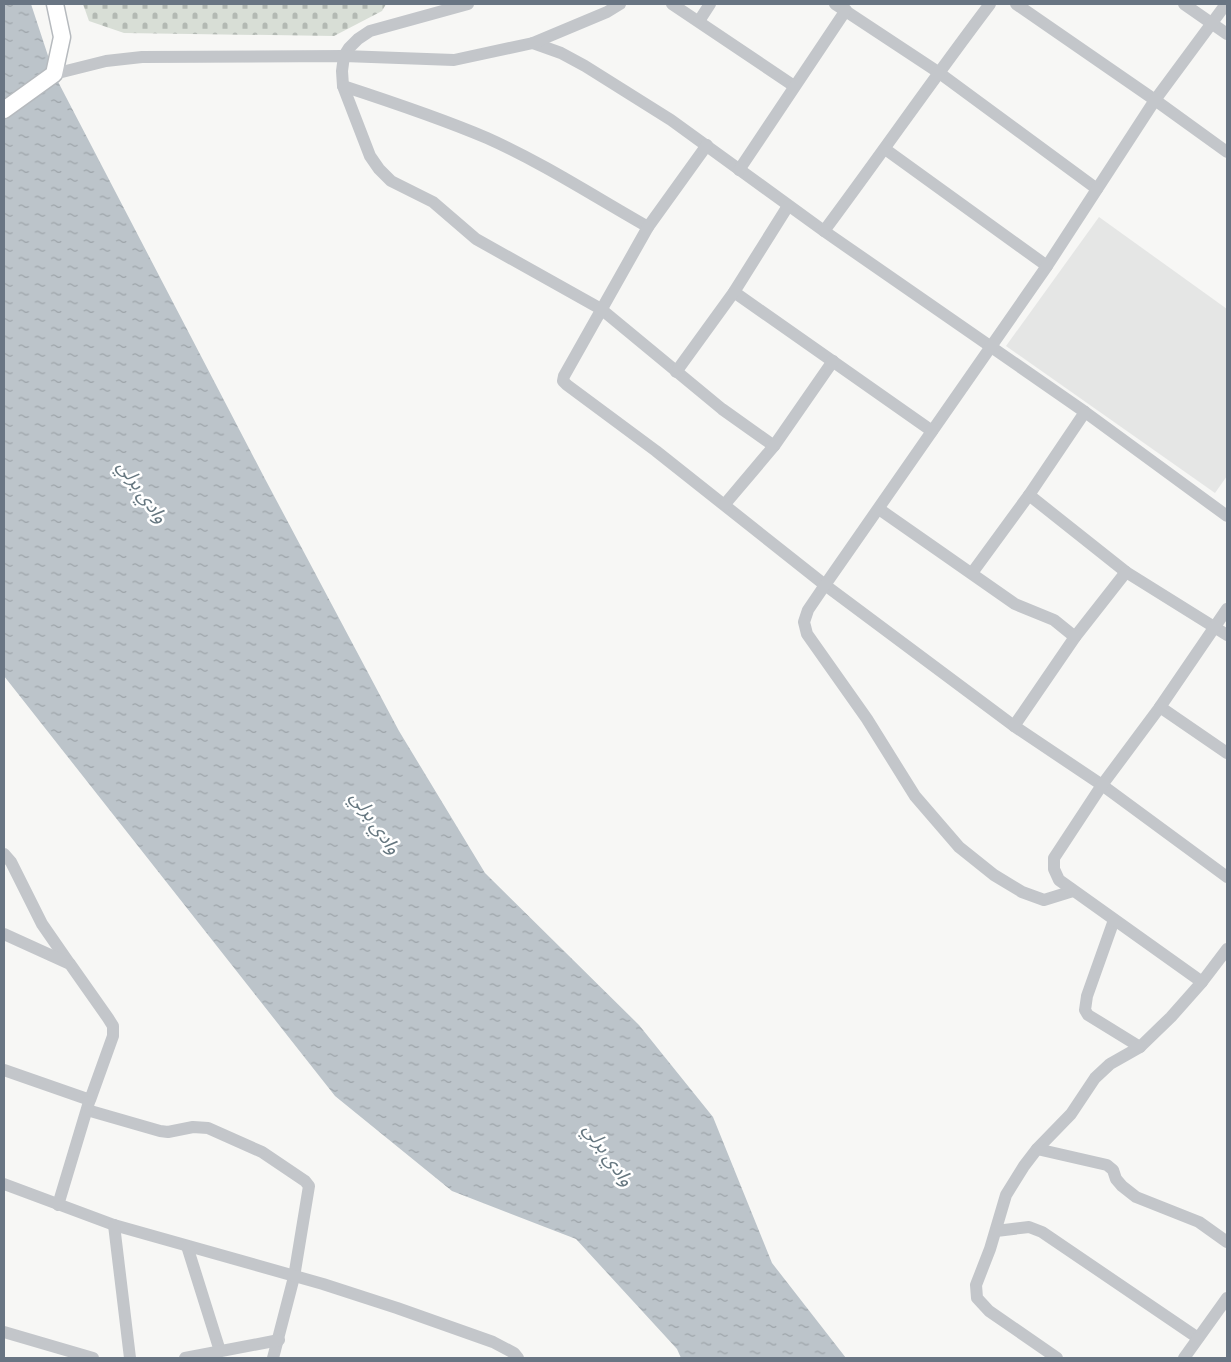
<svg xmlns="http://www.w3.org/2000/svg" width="1231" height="1362" font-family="Karla,'Noto Sans Arabic',sans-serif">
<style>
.built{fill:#e5e6e5}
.cemetery{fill:url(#cemetery-stones)}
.water{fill:url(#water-ripples)}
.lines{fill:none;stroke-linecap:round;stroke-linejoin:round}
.secondary-casing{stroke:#b6babe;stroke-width:19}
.street{stroke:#c3c6ca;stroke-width:12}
.secondary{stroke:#fff;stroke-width:16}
.labels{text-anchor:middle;stroke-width:5;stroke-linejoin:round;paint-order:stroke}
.water-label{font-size:19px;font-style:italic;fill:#65767f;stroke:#fff}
</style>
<defs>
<pattern id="cemetery-stones" width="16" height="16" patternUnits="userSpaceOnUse" patternTransform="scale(1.25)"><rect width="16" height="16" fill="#d8ded6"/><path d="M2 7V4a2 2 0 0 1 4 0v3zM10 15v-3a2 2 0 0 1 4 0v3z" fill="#b3b9b3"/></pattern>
<pattern id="water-ripples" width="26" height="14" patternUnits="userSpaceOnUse" patternTransform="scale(1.25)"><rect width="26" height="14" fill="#bcc4ca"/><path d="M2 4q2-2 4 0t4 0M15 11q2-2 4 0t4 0" fill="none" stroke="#9da4a9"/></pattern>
</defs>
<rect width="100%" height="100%" fill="#f7f7f5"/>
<path class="built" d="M1099,217L1227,309V476L1215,493L1006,346Z"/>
<path class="cemetery" d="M83,4H386L382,11L334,36L124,33L89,21Z"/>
<path class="water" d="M4,4H31L54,74L264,477L399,731L485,873L639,1025L713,1117L772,1263L846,1358H681L677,1349L576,1239L452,1191L335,1096L4,676Z"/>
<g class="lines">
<g class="secondary-casing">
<path id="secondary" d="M4,110L54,74L62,37L55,4"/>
</g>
<g class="street">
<path d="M468,4L370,31L358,39L349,48L344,56L342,71L343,86L370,156L379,169L391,181L433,202L476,239L601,309L722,409L774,446"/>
<path d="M672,4L794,86"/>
<path d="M835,4L938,72L1097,189"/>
<path d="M1016,4L1155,100L1227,152"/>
<path d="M1184,4L1227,34"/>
<path d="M699,21L710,4"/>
<path d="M533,43L561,53L585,66L671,120L824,231L1085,412L1227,516"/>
<path d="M54,74L106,61L142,57L344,56L454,60L533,43L607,12L620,4"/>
<path d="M343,86C392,102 440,118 487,138C543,163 595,197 648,227"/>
<path d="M707,145L648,227L564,376L563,381L567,385L656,451L825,585L1014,726L1102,785L1227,877"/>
<path d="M885,149L1047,266"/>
<path d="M739,170L846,10"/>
<path d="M824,231C880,156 933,79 990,4"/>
<path d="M734,292L932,431"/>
<path d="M676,372L734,292L788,206"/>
<path d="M1029,495L1126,572L1227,635"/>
<path d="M725,504L774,446L833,361"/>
<path d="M879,509L1015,604L1054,620L1075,637"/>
<path d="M972,573L1029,495L1085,412"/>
<path d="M1160,707L1227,753"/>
<path d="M1014,726L1075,637L1126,572"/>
<path d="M4,854L11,862L42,924L69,963"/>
<path d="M1073,891L1044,900L1022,892L994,875L959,847L915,796L867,719L807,634L804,622L808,610L825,585L1047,266L1155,100L1226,4"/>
<path d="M1114,920L1087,996L1085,1010L1088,1015L1140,1047"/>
<path d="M4,934L70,964L108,1018L113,1026V1036L90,1100L4,1070"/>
<path d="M1202,982L1059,880L1054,869V858L1102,785L1160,707L1227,609"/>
<path d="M87,1110L160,1131L168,1132L193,1127L208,1128L262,1152L305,1181L309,1186L294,1277L273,1358"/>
<path d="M1037,1149L1107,1165L1113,1170L1116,1179L1122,1186L1136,1197L1199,1222L1227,1242"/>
<path d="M4,1184L114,1225L323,1284L397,1308L493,1342L514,1353L518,1358"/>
<path d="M58,1205L89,1102"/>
<path d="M114,1225L130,1358"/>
<path d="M996,1231L1029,1227L1042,1232L1198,1338"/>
<path d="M187,1246L220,1351"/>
<path d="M4,1332L93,1358"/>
<path d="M185,1358L279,1340"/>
<path d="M1057,1358L989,1311L977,1298L976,1285L990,1249L1006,1195L1024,1166L1037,1149L1071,1114L1095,1078L1110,1064L1140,1047L1171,1017L1202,982L1227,949"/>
<path d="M1184,1358L1227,1298"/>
</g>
<use href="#secondary" class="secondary"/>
</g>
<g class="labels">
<g class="water-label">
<text transform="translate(143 491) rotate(55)" y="7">وادي برلي</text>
<text transform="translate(376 822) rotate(55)" y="7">وادي برلي</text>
<text transform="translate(609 1154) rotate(55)" y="7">وادي برلي</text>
</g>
</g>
<rect width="1231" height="1362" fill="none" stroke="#697583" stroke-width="10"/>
</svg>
